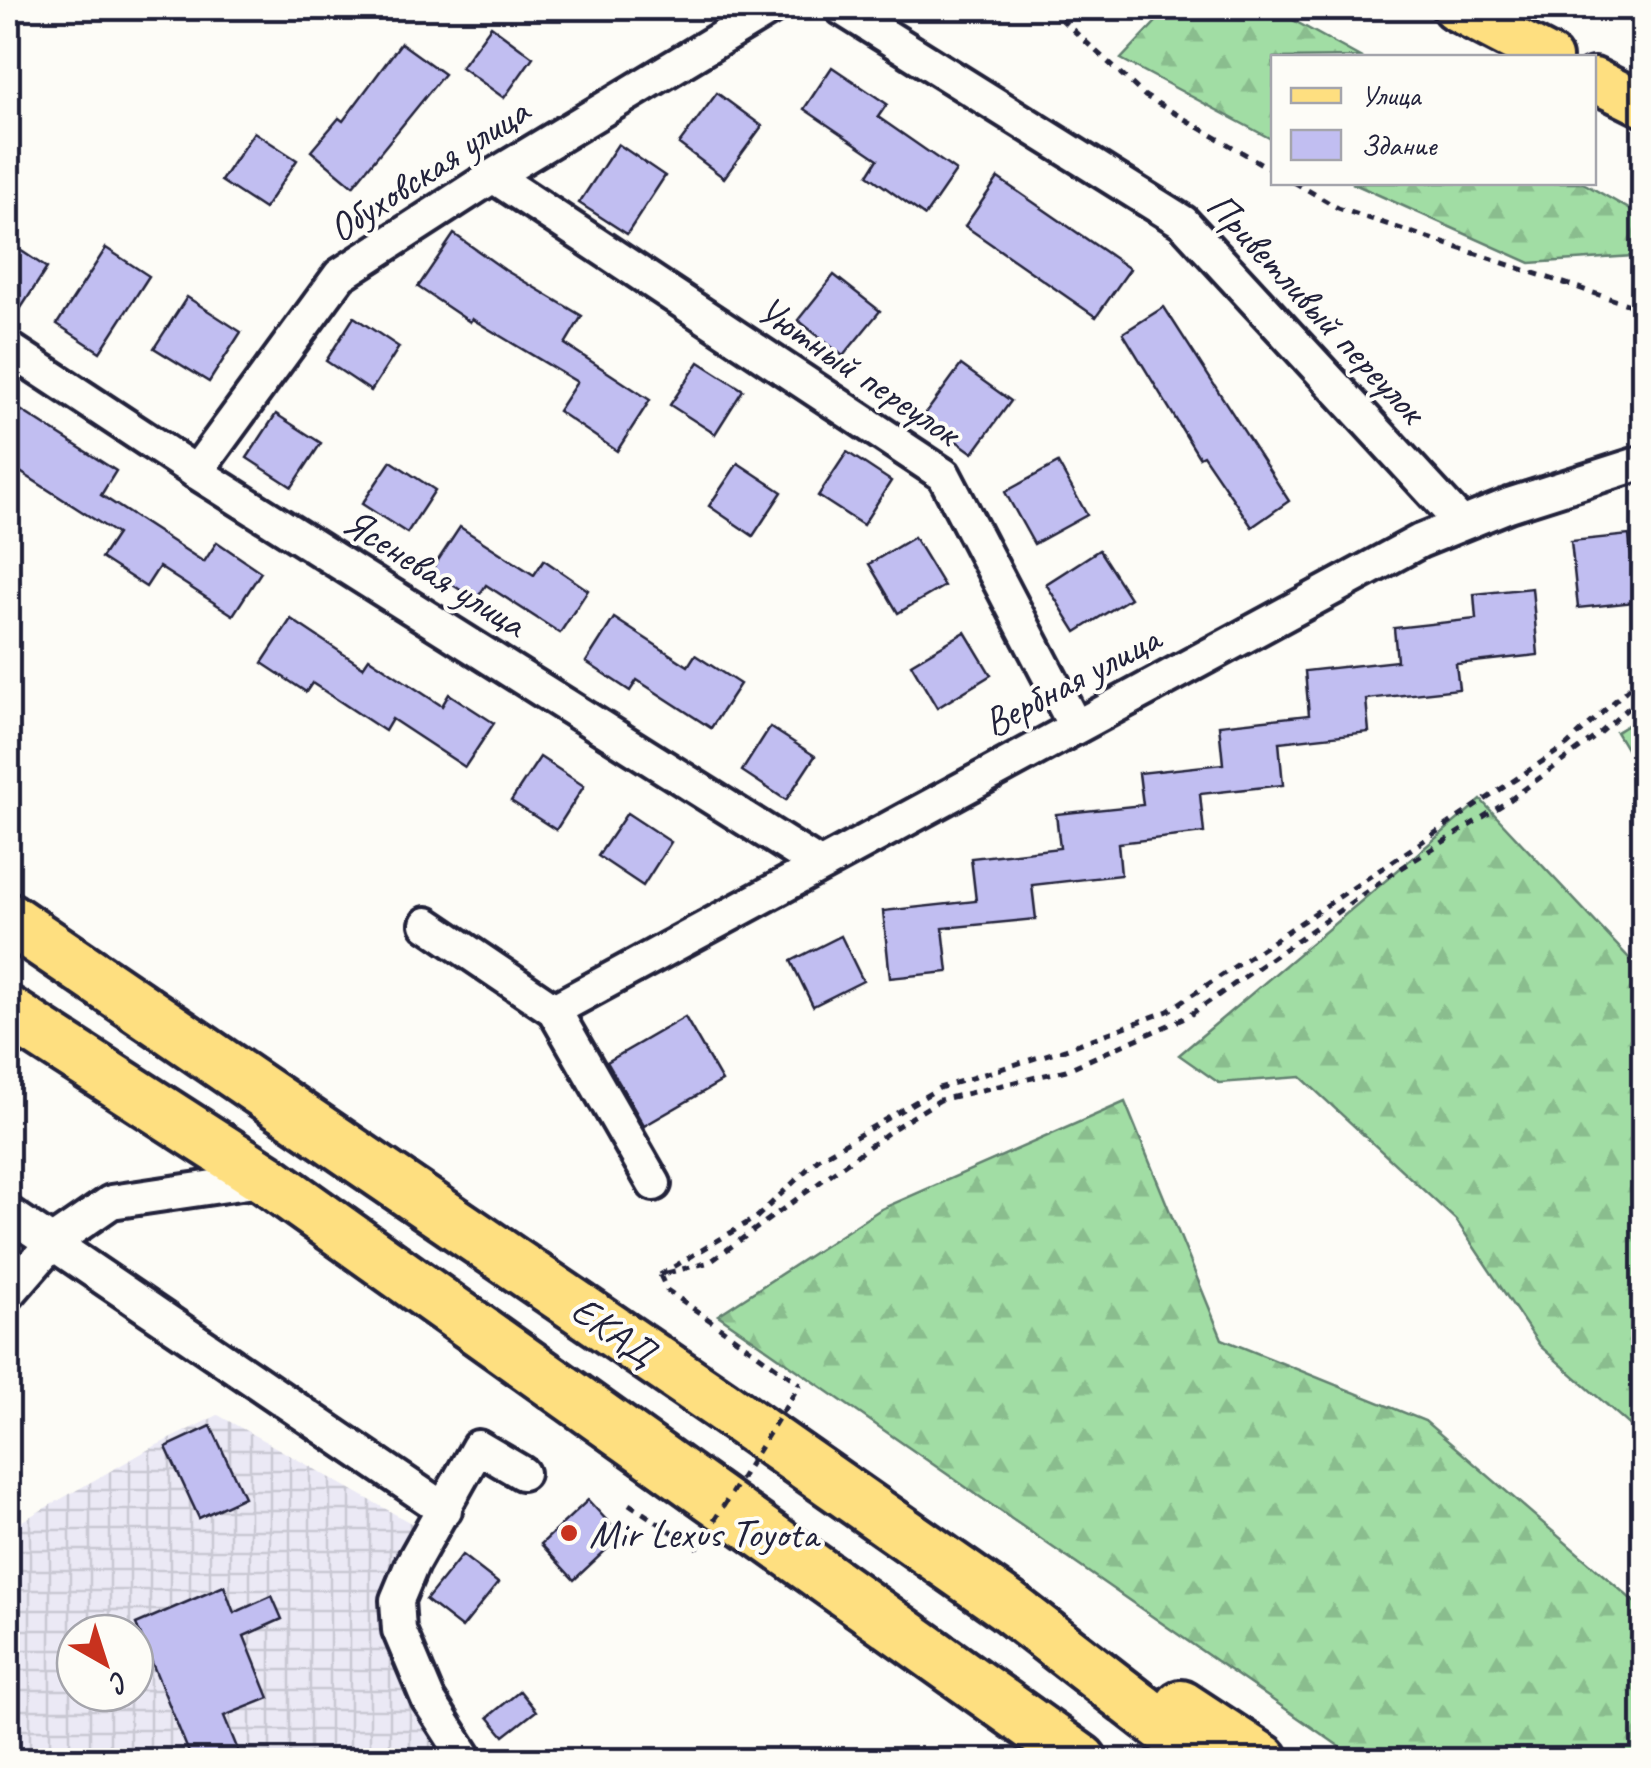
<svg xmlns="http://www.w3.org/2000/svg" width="1651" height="1768" font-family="Caveat,sans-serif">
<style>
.industrial{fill:url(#industrial-grid);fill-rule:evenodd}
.forest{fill:url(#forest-firs);stroke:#628070;stroke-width:2.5}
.garden{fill:url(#garden-furrows);stroke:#628070;stroke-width:2.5}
.building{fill:#c1bef1;stroke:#22223b;stroke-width:2.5}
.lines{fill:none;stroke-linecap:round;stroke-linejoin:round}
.minor-casing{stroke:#22223b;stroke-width:40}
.major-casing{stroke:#22223b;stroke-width:50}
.highway-casing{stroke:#22223b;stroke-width:58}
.path{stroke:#22223b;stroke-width:5;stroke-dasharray:8 8;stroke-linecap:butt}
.minor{stroke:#fdfcf7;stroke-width:32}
.major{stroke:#fedf80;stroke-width:42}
.highway{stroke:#fedf80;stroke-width:50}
.path-bridge{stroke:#22223b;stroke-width:5;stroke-dasharray:8 8;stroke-linecap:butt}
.poi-dot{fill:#c8321e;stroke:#fdfcf7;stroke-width:4}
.labels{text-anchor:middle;stroke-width:8;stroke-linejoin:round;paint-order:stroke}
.street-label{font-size:40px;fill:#22223b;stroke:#fdfcf7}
.poi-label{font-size:40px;fill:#22223b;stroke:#fdfcf7;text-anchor:start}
</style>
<defs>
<pattern id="industrial-grid" width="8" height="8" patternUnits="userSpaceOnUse" patternTransform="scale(2.5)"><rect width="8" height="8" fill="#ebe9f5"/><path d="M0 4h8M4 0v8" fill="none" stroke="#c9c8d3"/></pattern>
<pattern id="forest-firs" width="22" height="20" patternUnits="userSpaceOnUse" patternTransform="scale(2.5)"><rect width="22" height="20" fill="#a1dda4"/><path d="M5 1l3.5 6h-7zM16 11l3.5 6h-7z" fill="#8abd8e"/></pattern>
<pattern id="garden-furrows" width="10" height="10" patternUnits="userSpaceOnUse" patternTransform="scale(2.5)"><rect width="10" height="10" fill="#a1dda4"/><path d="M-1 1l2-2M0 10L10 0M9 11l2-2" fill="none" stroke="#8abd8e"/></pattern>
</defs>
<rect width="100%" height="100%" fill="#fdfcf7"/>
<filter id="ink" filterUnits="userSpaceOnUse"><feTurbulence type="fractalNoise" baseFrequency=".01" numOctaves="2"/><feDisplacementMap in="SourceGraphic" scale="20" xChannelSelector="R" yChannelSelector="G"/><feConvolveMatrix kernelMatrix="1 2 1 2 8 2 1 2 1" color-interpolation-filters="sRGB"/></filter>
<g filter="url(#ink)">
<path class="industrial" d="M218,1415L418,1527L387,1576L382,1607L391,1638L445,1760H8V1529L151,1448ZM75,1633H135V1693H75Z"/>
<g class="forest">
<path d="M1169,8H1271L1360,57L1274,58L1273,140L1121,59Z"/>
<path d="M1352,183H1583L1643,217V239L1633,256L1530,263Z"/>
<path d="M1481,800L1643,973V1437L1540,1346L1456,1220L1301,1077L1219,1083L1179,1055Z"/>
<path d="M1125,1102L1222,1339L1425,1421L1639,1606L1643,1601V1760H1359L718,1315L881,1209Z"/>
</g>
<path class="garden" d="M1643,716V777L1616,732Z"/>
<g class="building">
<path d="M491,26L533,57L504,98L461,67Z"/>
<path d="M401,43L444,74L353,186L311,151L339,118L343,121Z"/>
<path d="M832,67L887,104L878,117L956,171L925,216L868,175L878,159L804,109Z"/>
<path d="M717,93L762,126L724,178L679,144Z"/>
<path d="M254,132L297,160L264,209L221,181Z"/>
<path d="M618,144L665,176L627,234L579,203Z"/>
<path d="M998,178L1130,269L1096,317L965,226Z"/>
<path d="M454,234L505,270L582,316L565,344L650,400L617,451L558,411L577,382L472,319L470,322L418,287Z"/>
<path d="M8,242L47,268L8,328Z"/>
<path d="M106,248L149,276L100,352L57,324Z"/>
<path d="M834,275L880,311L843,356L798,320Z"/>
<path d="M187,297L241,332L209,382L154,348Z"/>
<path d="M1164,307L1289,501L1252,527L1203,455L1199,457L1123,333Z"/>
<path d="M354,317L399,347L371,391L326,361Z"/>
<path d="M699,362L743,390L715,434L670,405Z"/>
<path d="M961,365L1011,401L973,453L923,417Z"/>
<path d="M8,402L116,471L101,495L204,562L217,542L261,572L233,615L159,567L146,587L101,558L117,534L8,464Z"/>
<path d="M276,414L321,443L292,487L247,458Z"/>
<path d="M847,452L891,481L863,525L818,496Z"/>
<path d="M391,461L435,490L407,533L362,504Z"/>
<path d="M738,463L782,492L753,536L709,506Z"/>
<path d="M1058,463L1087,515L1034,544L1005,492Z"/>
<path d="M460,527L534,575L544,560L588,590L560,633L486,585L476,600L431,571Z"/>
<path d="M1629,535L1636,602L1578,608L1571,541Z"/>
<path d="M914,537L944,586L898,613L869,564Z"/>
<path d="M1099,550L1130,598L1076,632L1046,584Z"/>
<path d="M1532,588L1538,655L1456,664L1459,689L1366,699L1369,732L1279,742L1283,785L1200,794L1204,833L1118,843L1121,875L1032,885L1036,919L943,928L948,972L890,978L883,911L976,901L971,858L1060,848L1056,814L1143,805L1139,773L1223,764L1219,725L1309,715L1305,671L1397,661L1394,628L1476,619L1474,594Z"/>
<path d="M614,618L688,666L695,655L740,684L711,728L637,680L630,691L586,662Z"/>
<path d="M291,619L363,667L369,658L442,706L449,694L494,723L465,767L392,719L385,731L312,683L306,692L262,663Z"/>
<path d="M965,632L991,675L937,708L911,664Z"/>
<path d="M770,727L815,756L786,800L742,771Z"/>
<path d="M540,757L584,786L556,830L511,801Z"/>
<path d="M627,813L671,842L643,886L598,856Z"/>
<path d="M841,936L863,981L813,1006L791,961Z"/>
<path d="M685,1017L722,1081L644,1126L607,1062Z"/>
<path d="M211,1426L244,1497L199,1518L166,1447Z"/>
<path d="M588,1500L621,1536L574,1580L541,1544Z"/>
<path d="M462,1555L498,1583L462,1628L426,1600Z"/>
<path d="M224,1586L234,1613L272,1596L282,1619L244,1636L269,1698L224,1716L242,1760H192L136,1624Z"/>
<path d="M520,1691L536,1711L504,1736L488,1717Z"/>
</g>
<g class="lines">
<g class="minor-casing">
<g id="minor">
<path d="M841,8L1183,222L1461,523"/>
<path d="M493,176L944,475L1075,726"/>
<path d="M8,348L196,472L819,865"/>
<path d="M196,472L340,275L493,176L771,8"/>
<path d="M427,924L554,1010L654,1184"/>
<path d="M554,1010L1420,541L1509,505L1644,462"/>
<path d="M8,1213L445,1510"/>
<path d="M8,1294L53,1242L111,1202L267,1179"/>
<path d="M467,1760L428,1699L399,1630L397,1600L412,1564L478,1447L522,1473"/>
</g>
</g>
<g class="major-casing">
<g id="major">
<path d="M1454,8L1550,58"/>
<path d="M1594,80L1644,105"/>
</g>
</g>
<g class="highway-casing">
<g id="highway">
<path d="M8,918L721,1405L1008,1606L1207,1760"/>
<path d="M8,1012L267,1179L1081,1760"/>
<path d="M1181,1706L1263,1760"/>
</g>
</g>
<g class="path">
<path d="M1049,8L1145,96L1274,171"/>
<path d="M1294,182L1338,208L1639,308L1644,353"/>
<path d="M667,1273L710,1262L896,1127L940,1100L1066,1070L1187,1017L1392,874L1507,802L1598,735L1644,694"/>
<path d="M660,1275L757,1217L818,1159L939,1088L1065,1049L1168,1011L1567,745L1644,674"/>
<path d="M660,1275L667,1290L800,1384"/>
<path d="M629,1504L697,1548"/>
</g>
<use href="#minor" class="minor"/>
<use href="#major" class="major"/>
<use href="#highway" class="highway"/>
<path class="path-bridge" d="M697,1548L800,1384"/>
</g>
</g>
<circle class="poi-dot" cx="569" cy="1533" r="10"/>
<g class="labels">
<g class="street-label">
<text transform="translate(428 169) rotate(-33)" y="14">Обуховская улица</text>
<text transform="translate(1317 307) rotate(47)" y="14">Приветливый переулок</text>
<text transform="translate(859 370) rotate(34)" y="14">Уютный переулок</text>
<text transform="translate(435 572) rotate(32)" y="14">Ясеневая улица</text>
<text transform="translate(1071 680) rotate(-28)" y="14">Вербная улица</text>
<text transform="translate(614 1330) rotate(35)" y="14">ЕКАД</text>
</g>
<g class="poi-label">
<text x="589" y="1547">Mir Lexus Toyota</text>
</g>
</g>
<rect width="1651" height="1768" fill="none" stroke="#fdfcf7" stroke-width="40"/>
<rect x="20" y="20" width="1611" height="1728" fill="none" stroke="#22223b" stroke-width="4" filter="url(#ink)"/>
<rect x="1271" y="55" width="325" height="130" fill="#fdfcf7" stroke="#a5a5ac" stroke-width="2.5"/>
<rect x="1291" y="88" width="50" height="15" fill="#fedf80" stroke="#a5a5ac" stroke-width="2.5"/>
<text x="1361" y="105" font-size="30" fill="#22223b">Улица</text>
<rect x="1291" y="130" width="50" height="30" fill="#c1bef1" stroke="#a5a5ac" stroke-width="2.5"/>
<text x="1361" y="155" font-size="30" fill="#22223b">Здание</text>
<g transform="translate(105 1663) rotate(141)"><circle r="48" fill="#fdfcf7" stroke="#a5a5ac" stroke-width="2.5"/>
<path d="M0-8L18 38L0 25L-18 38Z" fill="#c8321e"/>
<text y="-15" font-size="28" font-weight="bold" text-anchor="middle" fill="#22223b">С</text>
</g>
</svg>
